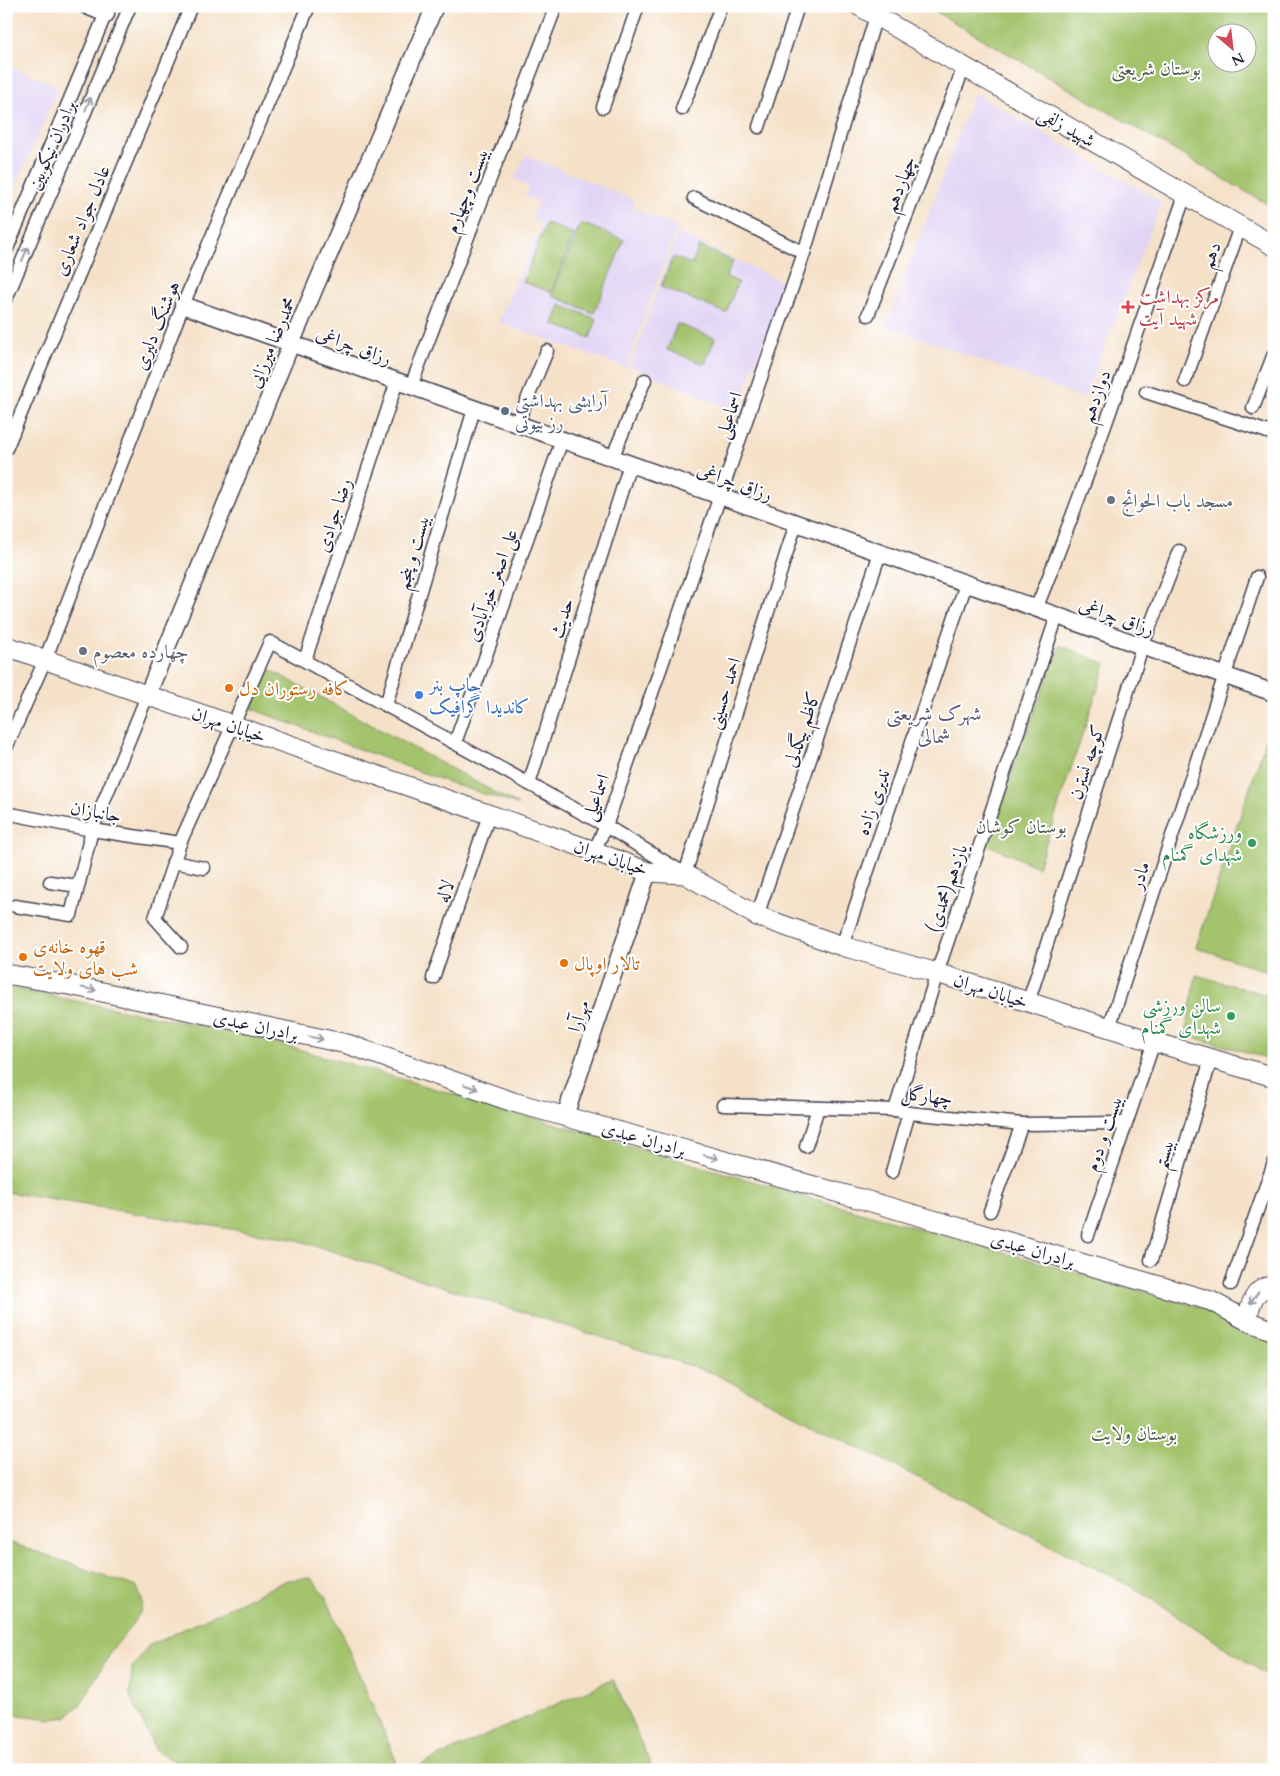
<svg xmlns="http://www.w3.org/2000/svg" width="1280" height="1776" font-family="Cardo,Amiri,serif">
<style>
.built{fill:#e1d4f4}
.green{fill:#a3c36c;stroke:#627254;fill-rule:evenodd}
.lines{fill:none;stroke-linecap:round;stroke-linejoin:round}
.minor-casing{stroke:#423f50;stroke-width:15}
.tertiary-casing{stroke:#423f50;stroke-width:19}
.secondary-casing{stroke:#423f50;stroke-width:21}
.minor{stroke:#fff;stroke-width:12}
.tertiary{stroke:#fff;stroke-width:16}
.secondary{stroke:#fff;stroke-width:19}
.oneway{stroke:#9c9ca7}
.health-dot{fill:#e0444e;stroke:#fff;stroke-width:2}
.service-dot{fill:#5c6f8a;stroke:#fff;stroke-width:2}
.worship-dot{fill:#6b7280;stroke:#fff;stroke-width:2}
.food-dot{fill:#e8710a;stroke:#fff;stroke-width:2}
.shop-dot{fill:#3f7fe0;stroke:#fff;stroke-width:2}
.leisure-dot{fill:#2e9e5b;stroke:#fff;stroke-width:2}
.labels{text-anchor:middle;stroke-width:4;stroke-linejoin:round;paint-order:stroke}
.park-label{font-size:19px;fill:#4f5a4c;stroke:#fff}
.street-label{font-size:19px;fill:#22223b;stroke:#fff}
.health-label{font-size:19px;fill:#be3a42;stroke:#fff;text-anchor:start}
.service-label{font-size:19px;fill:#4e5e75;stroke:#fff;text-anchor:start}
.worship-label{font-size:19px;fill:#5b616d;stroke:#fff;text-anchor:start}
.shop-label{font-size:19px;fill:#366cbe;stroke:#fff;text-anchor:start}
.food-label{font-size:19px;fill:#c56008;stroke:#fff;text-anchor:start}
.leisure-label{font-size:19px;fill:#27864d;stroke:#fff;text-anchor:end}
.neighbourhood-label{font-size:20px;fill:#5b5376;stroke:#fff}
</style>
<rect width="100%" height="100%" fill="#fff"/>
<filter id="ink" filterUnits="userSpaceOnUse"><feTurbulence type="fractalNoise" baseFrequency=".02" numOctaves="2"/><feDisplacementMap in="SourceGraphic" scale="10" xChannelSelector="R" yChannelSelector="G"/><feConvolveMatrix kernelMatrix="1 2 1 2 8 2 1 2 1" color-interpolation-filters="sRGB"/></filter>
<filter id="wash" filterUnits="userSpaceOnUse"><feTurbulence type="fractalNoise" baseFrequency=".0096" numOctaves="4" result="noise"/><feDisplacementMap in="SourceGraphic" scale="20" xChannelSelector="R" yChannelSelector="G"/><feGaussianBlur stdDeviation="1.12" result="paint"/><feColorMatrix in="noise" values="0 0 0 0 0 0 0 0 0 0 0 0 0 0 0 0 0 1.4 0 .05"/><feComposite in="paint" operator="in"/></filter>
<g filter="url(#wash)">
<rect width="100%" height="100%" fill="#f5e1c8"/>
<g class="built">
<path d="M6,66L59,86L13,193L6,190Z"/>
<path d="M974,93L1162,202L1084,398L886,326Z"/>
<path d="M525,155L634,200L632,208L677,227L626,368L498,322L542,225L532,220L538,201L525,196L529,186L515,179Z"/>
<path d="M678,233L784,283L738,412L630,366Z"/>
</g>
<g class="green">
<path d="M926,6H1274V208ZM1218,32H1248V62H1218Z"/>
<path d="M546,223L574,234L551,292L523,282Z"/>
<path d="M581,223L624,240L594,313L551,295Z"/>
<path d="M699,246L733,261L726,277L738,282L726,313L661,287L673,257L694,265L692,263Z"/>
<path d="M560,305L597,319L590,338L553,324Z"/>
<path d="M677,324L715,338L705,364L667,350Z"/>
<path d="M1060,645L1106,664L1038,867L984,843Z"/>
<path d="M269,669L518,805L450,783L252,709Z"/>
<path d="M1267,737L1274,739V974L1196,947Z"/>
<path d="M1196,975L1274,997V1060L1185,1035Z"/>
<path d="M6,987L253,1036L821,1201L1274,1328V1680L1138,1590L713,1373L297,1240L6,1192Z"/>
<path d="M6,1541L137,1587L143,1603L139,1615L111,1652L81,1704L66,1717L52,1719L18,1715H6Z"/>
<path d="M311,1578L326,1597L400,1770H211L172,1760L155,1749L130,1695L132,1668L148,1646L287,1580Z"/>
<path d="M613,1679L653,1770H422L420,1765Z"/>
</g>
</g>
<g filter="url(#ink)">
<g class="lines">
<g class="minor-casing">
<g id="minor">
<path d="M603,107L638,6"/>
<path d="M682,109L721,6"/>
<path d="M759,127L798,6"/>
<path d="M694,198L804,253"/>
<path d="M6,251L109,6"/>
<path d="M6,299L130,6"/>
<path d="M868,315L964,67"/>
<path d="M1185,381L1240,227"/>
<path d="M411,386L556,6"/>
<path d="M1146,392L1274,434"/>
<path d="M1253,408L1274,354"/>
<path d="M517,424L547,351"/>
<path d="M6,449L191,6"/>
<path d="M612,458L645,380"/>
<path d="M1036,609C1091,473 1137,333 1185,195"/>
<path d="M305,660L397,381"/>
<path d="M386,705L474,409"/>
<path d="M455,743L562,440"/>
<path d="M6,748L45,660L183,305L309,6"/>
<path d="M529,784L630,464"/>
<path d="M6,813L92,830L180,843"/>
<path d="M594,851L606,826L804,253L876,16"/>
<path d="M173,862L204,868"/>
<path d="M50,882L78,886"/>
<path d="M15,906L71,915L92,830L147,696"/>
<path d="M757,916L880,553"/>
<path d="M842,946L966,584"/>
<path d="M181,947L155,918L180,843L270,642L606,826L685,874L796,523"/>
<path d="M433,978L489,815"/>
<path d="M1028,1003L1142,647L1179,551"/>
<path d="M1109,1028L1257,577"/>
<path d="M723,1105L895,1110L909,1113L1022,1124L1126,1123"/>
<path d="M895,1110L937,973L1057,616"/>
<path d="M806,1146L818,1108"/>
<path d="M892,1172L909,1113"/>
<path d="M990,1211L1022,1124"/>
<path d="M1088,1235L1154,1042"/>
<path d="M1151,1260L1211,1059"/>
<path d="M1231,1284L1274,1163"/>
</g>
</g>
<g class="tertiary-casing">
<g id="tertiary">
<path d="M87,6L106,14"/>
<path d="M183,305L1274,693"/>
<path d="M147,696L291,344L435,6"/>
<path d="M565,1116L648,872"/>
</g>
</g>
<g class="secondary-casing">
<g id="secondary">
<path d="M859,6L1274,246"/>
<path d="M6,646L594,851L648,872L685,874L757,916L842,946L937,973L1154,1042L1274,1077"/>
<path d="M6,974L74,986L347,1044L513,1102L868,1201L1211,1301L1248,1321L1274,1331"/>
<path d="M1248,1321C1249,1305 1255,1286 1274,1286"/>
</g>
</g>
<use href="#minor" class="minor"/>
<use href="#tertiary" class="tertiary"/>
<use href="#secondary" class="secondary"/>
</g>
<defs><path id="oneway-shaft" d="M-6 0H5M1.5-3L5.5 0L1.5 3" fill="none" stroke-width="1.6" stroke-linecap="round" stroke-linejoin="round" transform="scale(1.25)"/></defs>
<g class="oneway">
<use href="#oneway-shaft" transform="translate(88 104) rotate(-67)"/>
<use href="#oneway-shaft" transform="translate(25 254) rotate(-67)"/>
<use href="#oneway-shaft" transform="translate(89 989) rotate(12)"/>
<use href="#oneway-shaft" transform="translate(316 1038) rotate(12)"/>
<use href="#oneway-shaft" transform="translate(471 1087) rotate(19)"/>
<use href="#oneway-shaft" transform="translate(711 1157) rotate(16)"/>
<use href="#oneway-shaft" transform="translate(1254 1298) rotate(127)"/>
</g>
</g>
<path class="health-dot" d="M1125.5 299.5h5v5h5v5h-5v5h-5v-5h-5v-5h5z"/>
<circle class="service-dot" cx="505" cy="411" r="5"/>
<g class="worship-dot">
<circle cx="1111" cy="500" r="5"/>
<circle cx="83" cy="651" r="5"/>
</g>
<g class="food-dot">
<circle cx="229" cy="688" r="5"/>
<circle cx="23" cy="957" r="5"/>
<circle cx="564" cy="963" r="5"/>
</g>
<circle class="shop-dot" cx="419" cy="695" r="5"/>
<g class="leisure-dot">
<circle cx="1252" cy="843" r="5"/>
<circle cx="1231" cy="1016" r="5"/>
</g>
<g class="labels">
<g class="park-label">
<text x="1156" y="75">بوستان شریعتی</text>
<text x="1021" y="833">بوستان کوشان</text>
<text x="1134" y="1440">بوستان ولایت</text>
</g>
<g class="street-label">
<text transform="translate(1067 126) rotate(30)" y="7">شهید زلفی</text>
<text transform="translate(51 145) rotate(-67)" y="7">برادران نیکوبین</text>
<text transform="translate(899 184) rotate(-69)" y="7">چهاردهم</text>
<text transform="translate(466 190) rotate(-69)" y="7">بیست وچهارم</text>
<text transform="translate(81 220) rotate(-67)" y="7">عادل جواد شعاری</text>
<text transform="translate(1210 255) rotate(-70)" y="7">دهم</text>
<text transform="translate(156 325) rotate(-68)" y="7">هوشنگ دلیری</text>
<text transform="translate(271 342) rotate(-67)" y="7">محمدرضا میرزایی</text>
<text transform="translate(354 345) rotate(20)" y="7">رزاق چراغی</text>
<text transform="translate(1095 396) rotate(-70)" y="7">دوازدهم</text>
<text transform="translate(728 415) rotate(-71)" y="7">اسماعیلی</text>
<text transform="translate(735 481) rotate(20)" y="7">رزاق چراغی</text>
<text transform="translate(333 515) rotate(-72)" y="7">رضا جوادی</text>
<text transform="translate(412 552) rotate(-74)" y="7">بیست و پنجم</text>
<text transform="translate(491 585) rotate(-70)" y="7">علی اصغر خیرآبادی</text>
<text transform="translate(1117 616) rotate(20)" y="7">رزاق چراغی</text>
<text transform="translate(561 618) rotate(-73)" y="7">حدیث</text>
<text transform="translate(723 693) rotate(-72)" y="7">احمد حسینی</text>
<text transform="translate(229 724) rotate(19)" y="7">خیابان مهران</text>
<text transform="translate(801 729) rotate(-71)" y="7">کاظم بیگدلی</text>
<text transform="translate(1086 762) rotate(-72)" y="7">کوچه نسترن</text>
<text transform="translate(595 797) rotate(-70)" y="7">اسماعیلی</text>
<text transform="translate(872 802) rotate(-71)" y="7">ندیری زاده</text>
<text transform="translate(96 811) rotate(10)" y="7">جانبازان</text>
<text transform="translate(611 857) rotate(19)" y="7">خیابان مهران</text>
<text transform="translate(1139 875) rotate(-72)" y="7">مادر</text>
<text transform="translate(946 888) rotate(-71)" y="7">یازدهم(محمدی)</text>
<text transform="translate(444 891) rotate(-71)" y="7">لاله</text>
<text transform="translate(991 990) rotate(18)" y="7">خیابان مهران</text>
<text transform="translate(578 1016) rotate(-71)" y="7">مهرآرا</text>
<text transform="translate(256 1025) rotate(12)" y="7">برادران عبدی</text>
<text transform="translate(927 1095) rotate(7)" y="7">چهارگل</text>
<text transform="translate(1103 1133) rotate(-71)" y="7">بیست و دوم</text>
<text transform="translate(644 1138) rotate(16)" y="7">برادران عبدی</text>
<text transform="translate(1163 1154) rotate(-74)" y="7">بیستم</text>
<text transform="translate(1033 1249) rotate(16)" y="7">برادران عبدی</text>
</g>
<g class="health-label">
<text x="1139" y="303">مرکز بهداشت<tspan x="1139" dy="22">شهید آیت</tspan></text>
</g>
<g class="service-label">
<text x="515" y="407">آرایشی بهداشتی<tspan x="515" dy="22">رز بیوتی</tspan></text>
</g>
<g class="worship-label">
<text x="1121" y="507">مسجد باب الحوائج</text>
<text x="93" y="658">چهارده معصوم</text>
</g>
<g class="shop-label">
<text x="429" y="691">چاپ بنر<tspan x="429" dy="22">کاندیدا گرافیک</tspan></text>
</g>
<g class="food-label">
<text x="239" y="695">کافه رستوران دل</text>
<text x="33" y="953">قهوه خانه‌ی<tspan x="33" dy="22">شب های ولایت</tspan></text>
<text x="574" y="970">تالار اوپال</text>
</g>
<g class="leisure-label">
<text x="1242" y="839">ورزشگاه<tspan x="1242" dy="22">شهدای گمنام</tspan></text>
<text x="1221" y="1012">سالن ورزشی<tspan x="1221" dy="22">شهدای گمنام</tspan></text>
</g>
<g class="neighbourhood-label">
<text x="934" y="720">شهرک شریعتی<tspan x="934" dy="23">شمالی</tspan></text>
</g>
</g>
<rect width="1280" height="1776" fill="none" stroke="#fff" stroke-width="25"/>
<g transform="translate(1232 48) rotate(152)"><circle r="24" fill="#ffffff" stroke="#a7a7b1"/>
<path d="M0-4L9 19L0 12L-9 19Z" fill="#d1495b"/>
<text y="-8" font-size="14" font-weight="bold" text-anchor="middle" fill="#22223b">N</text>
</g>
</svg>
